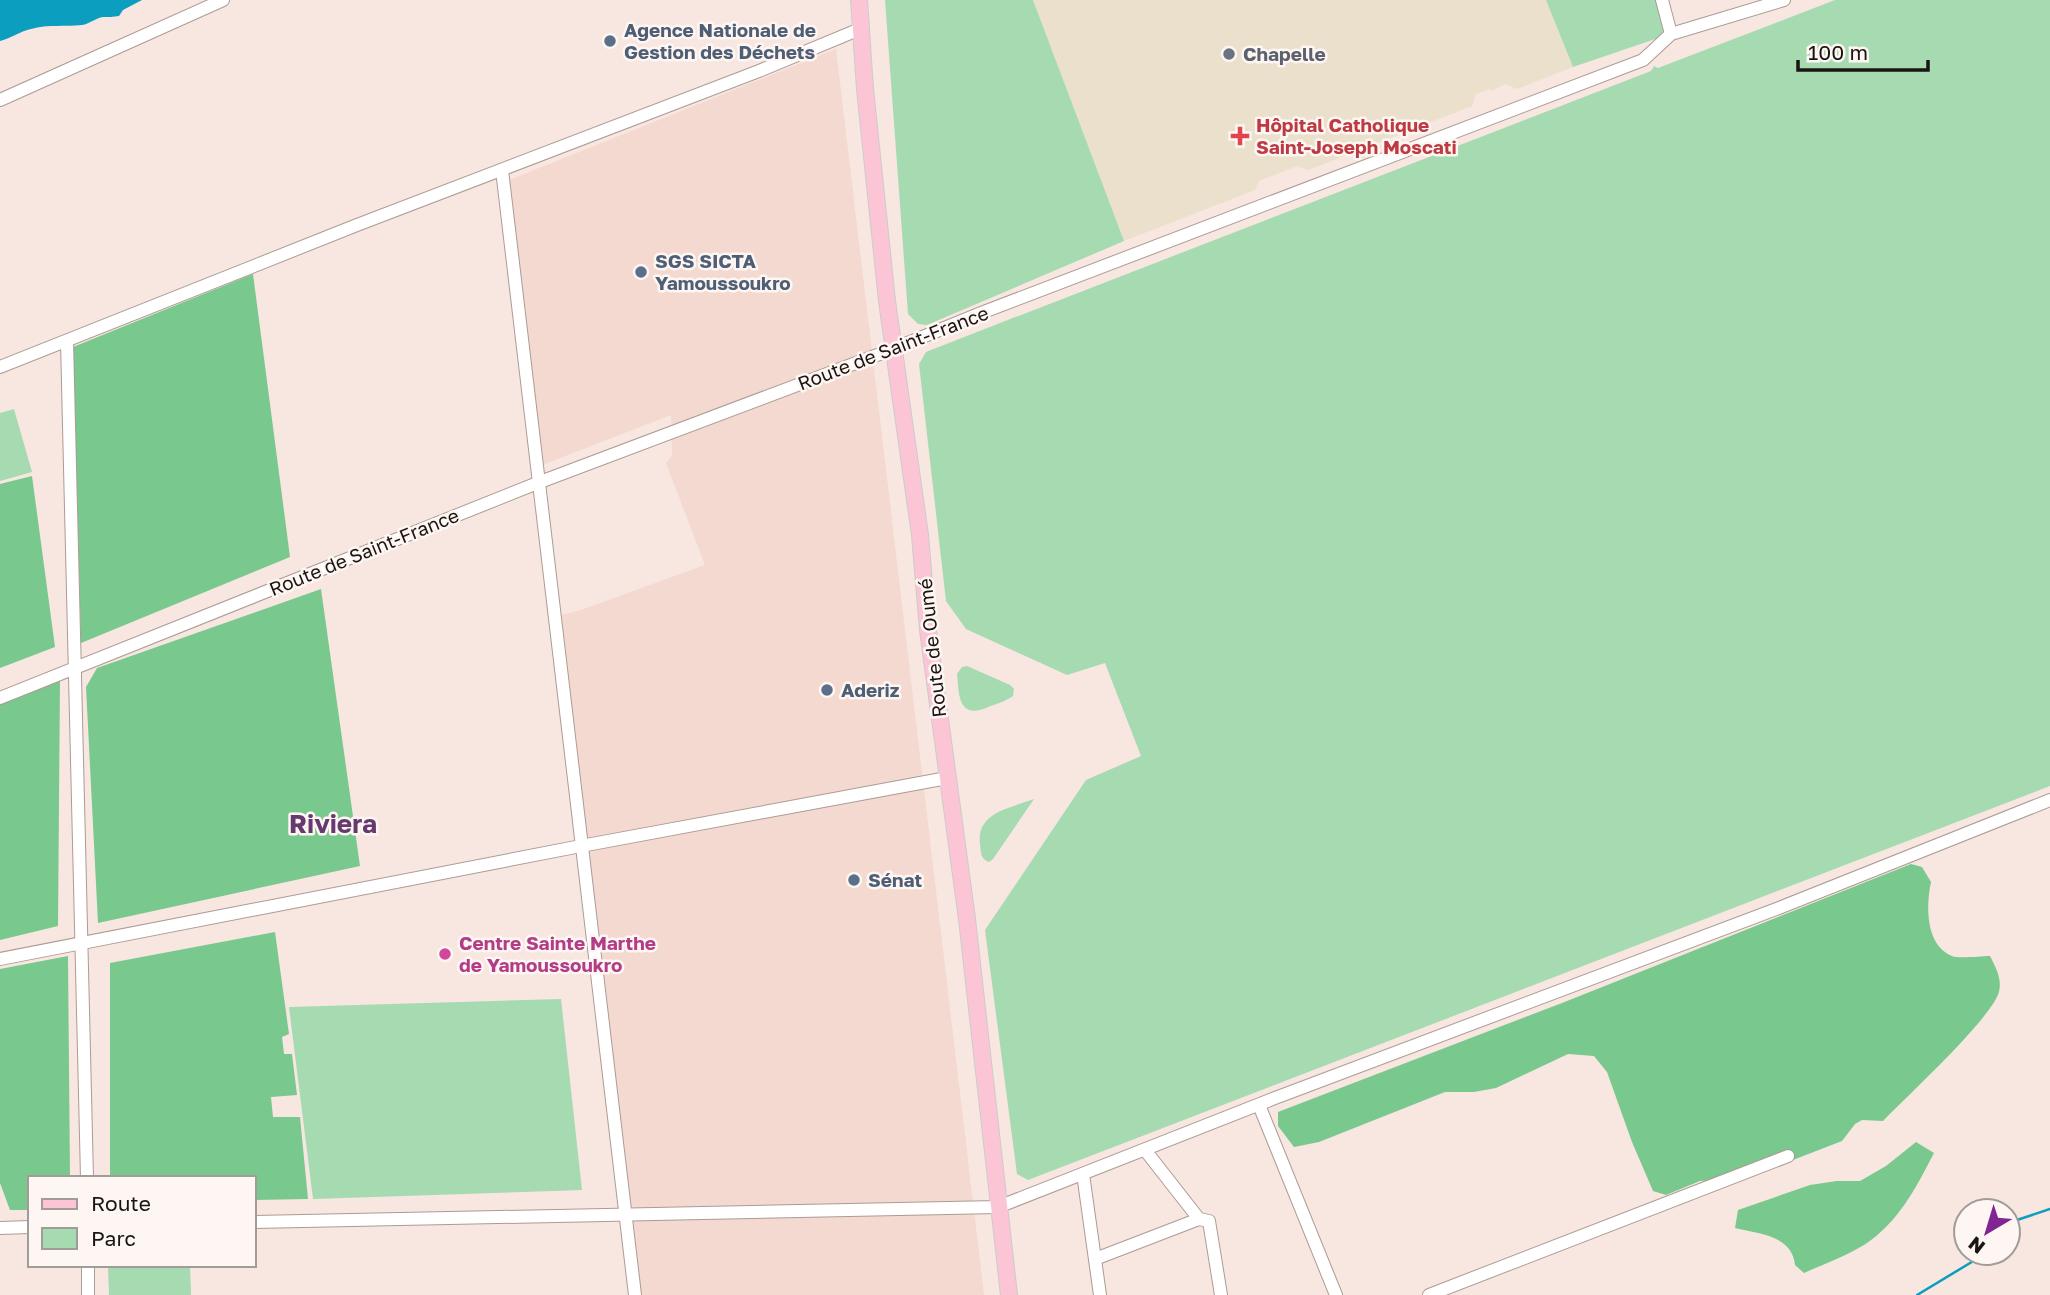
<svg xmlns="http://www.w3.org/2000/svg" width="2050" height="1295" font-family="'Golos Text',sans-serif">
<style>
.built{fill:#f3d9cf}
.medical{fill:#eae0cb}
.green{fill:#a6dab1}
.forest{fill:#79c88d}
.water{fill:#0b9ebe}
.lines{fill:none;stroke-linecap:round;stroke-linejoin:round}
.stream{stroke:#0b9ebe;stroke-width:2.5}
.minor-casing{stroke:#ac9b95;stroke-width:14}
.major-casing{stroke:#cdcbcb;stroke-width:18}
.minor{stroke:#fff;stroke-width:12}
.major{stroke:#fcc5d6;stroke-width:16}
.service-dot{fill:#5c6f8a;stroke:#fdf6f3;stroke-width:2.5}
.worship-dot{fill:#6b7280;stroke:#fdf6f3;stroke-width:2.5}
.health-dot{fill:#e0444e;stroke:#fdf6f3;stroke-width:2.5}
.hotel-dot{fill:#d1479c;stroke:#fdf6f3;stroke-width:2.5}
.labels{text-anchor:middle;stroke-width:5;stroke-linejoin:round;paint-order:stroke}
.service-label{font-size:19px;font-weight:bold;fill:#4e5e75;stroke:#fdf6f3;text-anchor:start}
.worship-label{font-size:19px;font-weight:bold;fill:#5b616d;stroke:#fdf6f3;text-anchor:start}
.health-label{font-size:19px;font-weight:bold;fill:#be3a42;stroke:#fdf6f3;text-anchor:start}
.street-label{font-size:19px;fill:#1a1412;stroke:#fdf6f3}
.hotel-label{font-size:19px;font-weight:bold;fill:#b23c85;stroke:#fdf6f3;text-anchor:start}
.district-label{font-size:26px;font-weight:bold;fill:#663a70;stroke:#fdf6f3}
</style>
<rect width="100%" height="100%" fill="#f8e6e0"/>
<path class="built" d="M836,49L984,1295H637L558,616L581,610L705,565L666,463L672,456L671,415L542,465L504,182Z"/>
<path class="medical" d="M1033,0H1546L1573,67L1517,89L1506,84L1491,91L1490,89L1476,94L1472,106L1308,170L1297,166L1259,181L1255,190L1124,241Z"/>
<g class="green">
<path d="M885,0H1033L1124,241L927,325L918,324L908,314Z"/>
<path d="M1546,0H1661L1669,26L1664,36L1573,67Z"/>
<path d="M1835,0H2050V786L1028,1180L1017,1174L985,930L1086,780L1141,756L1105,663L1067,675L966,629L946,601L919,364L926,352L977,332L1651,71L1654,66L1658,68Z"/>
<path d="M14,409L32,472L0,481V413Z"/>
<path d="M967,666L1010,685L1014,689L1013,696C1005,702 995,704 986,708C958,719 959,694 957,674L962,667Z"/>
<path d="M1034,799L993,859L989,862C980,859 981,852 980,844C976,812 1011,808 1034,799Z"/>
<path d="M561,999L582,1190L313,1199L289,1007Z"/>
<path d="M108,1265H190L191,1295H109Z"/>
</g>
<g class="forest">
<path d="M253,274L290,557L81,643L73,347Z"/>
<path d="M32,476L55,647L0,668V484Z"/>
<path d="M321,589L360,866L98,923L86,687L97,668Z"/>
<path d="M60,679L58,926L0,940V703Z"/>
<path d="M1911,864L1922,867L1931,882C1926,905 1925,945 1952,956C1958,959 1981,956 1990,956C1996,968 2002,978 1999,992C1991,1019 1907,1096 1883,1121L1862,1120L1855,1124L1842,1141L1744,1179L1700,1181L1666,1195L1653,1191L1632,1142L1607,1072L1594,1056L1568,1054L1496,1088L1474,1092H1445L1319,1142L1294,1147L1278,1126V1112L1562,1003Z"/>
<path d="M275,932L289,1034L282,1037L284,1054H292L297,1095L271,1097L273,1117H300L308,1199L254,1200V1178H110V963Z"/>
<path d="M68,956L70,1178H30V1210H10L0,1183V969Z"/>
<path d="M1916,1142L1934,1153C1916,1188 1898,1223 1864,1245C1846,1256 1824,1264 1804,1273L1795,1265C1792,1235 1759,1234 1735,1228L1738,1210L1810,1185L1837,1181H1860L1886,1166Z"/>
</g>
<path class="water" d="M0,0H142L123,10L119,16C113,17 109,17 103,17C96,18 89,24 82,25C65,27 48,24 31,29C21,31 11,38 0,41Z"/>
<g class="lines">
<g class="stream">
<path d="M2008,1223L2050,1209"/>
<path d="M1917,1295L1980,1257L1983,1253"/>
</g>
<g class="minor-casing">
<g id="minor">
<path d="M1662,0L1671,34"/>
<path d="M0,100L223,0"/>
<path d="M502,170L635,1295"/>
<path d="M67,341L87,1178"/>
<path d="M0,367L357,225L759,71L860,29"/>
<path d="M0,698L540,482L893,349L981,313L1643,60L1671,34L1784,0"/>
<path d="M0,959L581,846L947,778"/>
<path d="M1259,1105L1336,1295"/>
<path d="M1145,1150L1199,1219"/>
<path d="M1083,1174L1100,1295"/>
<path d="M254,1222L998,1207L1275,1098L1779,908L2050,800"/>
<path d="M0,1228L30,1227"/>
<path d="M1095,1259L1199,1219L1209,1221L1221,1295"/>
<path d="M88,1265V1295"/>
<path d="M1429,1295L1788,1156"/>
</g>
</g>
<g class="major-casing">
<path id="major" d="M859,0L865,89L887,301L920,535L928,630L967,919L1009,1295"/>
</g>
<use href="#minor" class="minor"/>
<use href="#major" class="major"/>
</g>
<g class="service-dot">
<circle cx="610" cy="41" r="7"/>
<circle cx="641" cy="272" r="7"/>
<circle cx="827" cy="690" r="7"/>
<circle cx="854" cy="880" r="7"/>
</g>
<circle class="worship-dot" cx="1229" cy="54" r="7"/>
<path class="health-dot" d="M1236.5 125.5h7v7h7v7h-7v7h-7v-7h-7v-7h7z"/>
<circle class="hotel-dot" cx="445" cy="954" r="7"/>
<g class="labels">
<g class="service-label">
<text x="624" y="37">Agence Nationale de<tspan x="624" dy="22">Gestion des Déchets</tspan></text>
<text x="655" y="268">SGS SICTA<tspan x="655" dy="22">Yamoussoukro</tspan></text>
<text x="841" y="697">Aderiz</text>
<text x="868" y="887">Sénat</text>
</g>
<g class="worship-label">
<text x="1243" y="61">Chapelle</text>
</g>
<g class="health-label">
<text x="1256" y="132">Hôpital Catholique<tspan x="1256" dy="22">Saint-Joseph Moscati</tspan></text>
</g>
<g class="street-label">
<text transform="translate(893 348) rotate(-21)" y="7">Route de Saint-France</text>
<text transform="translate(364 552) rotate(-22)" y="7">Route de Saint-France</text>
<text transform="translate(932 648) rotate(-96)" y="7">Route de Oumé</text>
</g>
<g class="hotel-label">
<text x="459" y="950">Centre Sainte Marthe<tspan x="459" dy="22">de Yamoussoukro</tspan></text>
</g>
<g class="district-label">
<text x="333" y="833">Riviera</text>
</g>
</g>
<rect x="28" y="1176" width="228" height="91" fill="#fdf6f3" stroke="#a29c99" stroke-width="2"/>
<rect x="42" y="1199" width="35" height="10" fill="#fcc5d6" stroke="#a29c99" stroke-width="2"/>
<text x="91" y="1211" font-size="21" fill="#1a1412">Route</text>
<rect x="42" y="1228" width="35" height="21" fill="#a6dab1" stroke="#a29c99" stroke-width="2"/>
<text x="91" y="1246" font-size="21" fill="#1a1412">Parc</text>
<g transform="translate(1987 1232) rotate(218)"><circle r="33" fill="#fdf6f3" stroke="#a29c99" stroke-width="2"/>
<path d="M0-5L12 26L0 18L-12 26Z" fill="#802592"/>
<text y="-10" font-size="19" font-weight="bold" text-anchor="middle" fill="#1a1412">N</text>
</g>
<path d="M1798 60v10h130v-10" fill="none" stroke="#1a1412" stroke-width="3.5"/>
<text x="1808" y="60" font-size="21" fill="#1a1412" stroke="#fdf6f3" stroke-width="5" paint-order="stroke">100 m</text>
</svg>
